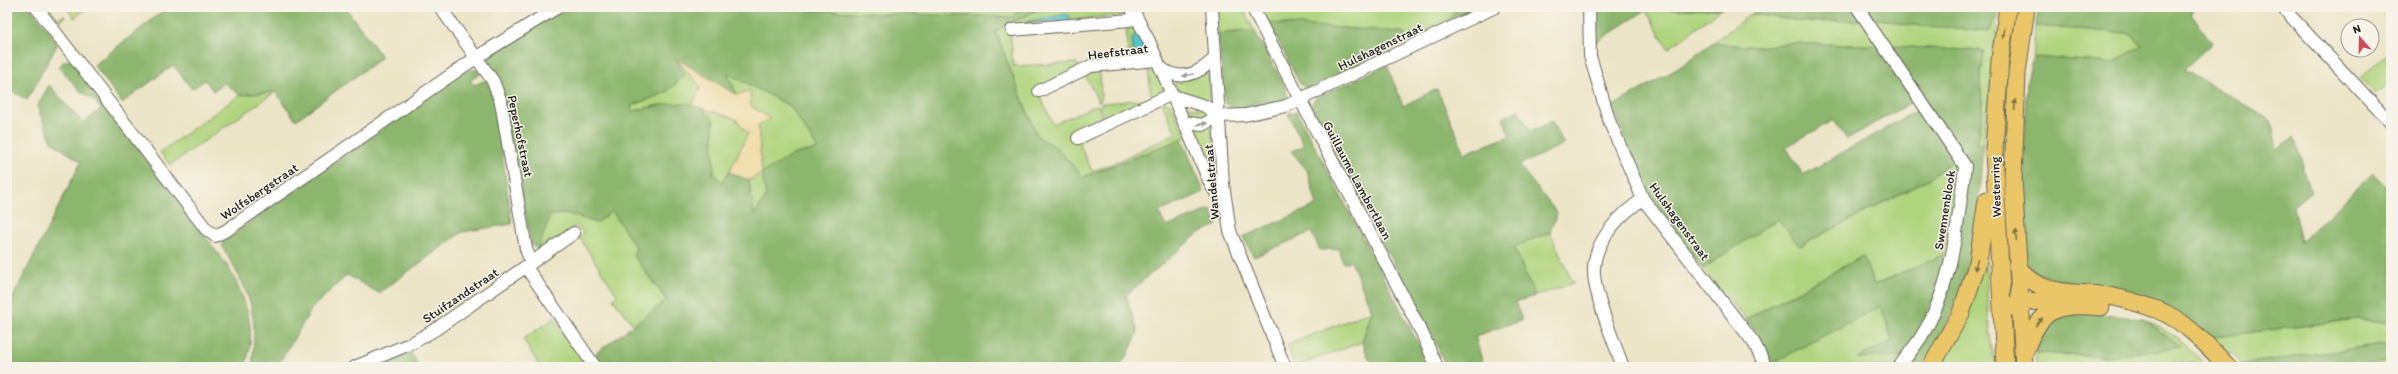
<svg xmlns="http://www.w3.org/2000/svg" width="2398" height="374" font-family="Itim,sans-serif">
<style>
.green{fill:#b0d47e;stroke:#66784d}
.forest{fill:#8cb66d;stroke:#546944;fill-rule:evenodd}
.sand{fill:#eeda9e;stroke:#857b5d}
.water{fill:#54c2ca;stroke:#386f73}
.lines{fill:none;stroke-linecap:round;stroke-linejoin:round}
.minor-casing{stroke:#656258;stroke-width:14}
.highway-casing{stroke:#656258;stroke-width:19}
.minor{stroke:#fff;stroke-width:12}
.highway{stroke:#eac669;stroke-width:17}
.oneway{fill:#837142}
.oneway2{fill:#999}
.labels{text-anchor:middle;stroke-width:3;stroke-linejoin:round;paint-order:stroke}
.street-label{font-size:13px;fill:#1c1c1c;stroke:#f7f3e8}
</style>
<rect width="100%" height="100%" fill="#f7f3e8"/>
<filter id="ink" filterUnits="userSpaceOnUse"><feTurbulence type="fractalNoise" baseFrequency=".025" numOctaves="2"/><feDisplacementMap in="SourceGraphic" scale="8" xChannelSelector="R" yChannelSelector="G"/><feConvolveMatrix kernelMatrix="1 2 1 2 8 2 1 2 1" color-interpolation-filters="sRGB"/></filter>
<filter id="wash" filterUnits="userSpaceOnUse"><feTurbulence type="fractalNoise" baseFrequency=".012" numOctaves="4" result="noise"/><feDisplacementMap in="SourceGraphic" scale="16" xChannelSelector="R" yChannelSelector="G"/><feGaussianBlur stdDeviation="0.9" result="paint"/><feColorMatrix in="noise" values="0 0 0 0 0 0 0 0 0 0 0 0 0 0 0 0 0 1.4 0 .05"/><feComposite in="paint" operator="in"/></filter>
<g filter="url(#wash)">
<rect width="100%" height="100%" fill="#ece4c6"/>
<g class="green">
<path d="M42,7H49L58,19L64,15L65,18L55,24Z"/>
<path d="M66,7H89L74,18Z"/>
<path d="M763,7H1022L1013,17L884,14Z"/>
<path d="M1043,7H1126V15L1010,25L1013,66L1077,63L1078,67L1040,96L1053,124L1097,105L1104,120L1079,143L1092,171L1114,163L1176,133L1162,103L1166,102L1171,105L1187,137L1083,177L1057,148L1037,136L995,31Z"/>
<path d="M1242,7L1254,30L1218,34L1216,8Z"/>
<path d="M1260,7H1460L1440,28L1409,41L1402,32L1269,23Z"/>
<path d="M2013,7H2021L2013,297H2005L2000,127Z"/>
<path d="M1700,8L1721,9L1668,49L1646,10Z"/>
<path d="M1999,11L1983,143L1977,146L1983,110L1980,83L1984,51L1890,46L1789,43L1759,47L1712,43L1751,14L1808,22L1881,19L1901,24Z"/>
<path d="M1126,26L1136,29L1149,54L1148,56L1129,57Z"/>
<path d="M2035,26L2127,33L2144,45L2113,63L2033,57Z"/>
<path d="M2391,50V80L2376,94L2361,78Z"/>
<path d="M675,58L701,87L692,105H658L632,112L631,106L667,92L684,75Z"/>
<path d="M1148,67C1158,67 1165,83 1164,93L1151,97Z"/>
<path d="M1100,70L1101,101H1098L1085,75Z"/>
<path d="M726,72L790,106L818,149L795,154L753,216L749,180L762,173L758,125L769,119L737,95Z"/>
<path d="M1205,73L1209,76L1210,102L1189,97L1175,88L1176,80Z"/>
<path d="M275,92L170,165L160,152L240,95Z"/>
<path d="M1151,99L1107,121L1099,105L1103,103Z"/>
<path d="M1184,105L1208,111V119L1188,118L1182,107Z"/>
<path d="M699,107L736,119L748,134L729,172L722,182L714,174L713,119Z"/>
<path d="M1212,125L1218,190L1190,127Z"/>
<path d="M1955,159L1960,166L1945,254L1873,285L1863,256L1746,319L1702,269L1778,219L1800,246L1927,180Z"/>
<path d="M612,210L637,248L633,255L667,301L634,326L613,299L617,295L579,237L583,233L577,225L549,245L538,250L550,215L569,214L597,223Z"/>
<path d="M1550,232L1573,283L1535,296L1514,247Z"/>
<path d="M1985,254L1989,329L1995,367H1940Z"/>
<path d="M1881,305L1892,341L1859,358L1902,356L1893,367H1773L1772,363Z"/>
<path d="M1372,311L1362,342L1294,367L1287,345Z"/>
<path d="M555,318L589,367H540L523,339Z"/>
<path d="M2143,319C2168,330 2189,345 2206,367H2198L2195,362L2135,367H2036L2035,353L2106,356L2180,347Z"/>
<path d="M2358,319L2391,323V344L2241,364L2213,337Z"/>
<path d="M2391,360V367H2348Z"/>
</g>
<g class="forest">
<path d="M7,7H30L58,43L27,100L7,88Z"/>
<path d="M168,7H345L382,57L296,120L275,92L240,95L225,83L213,91L205,80L192,89L173,65L122,103L94,65Z"/>
<path d="M569,7H763L884,14L1013,17L1022,7H1043L995,31L1037,136L1057,148L1083,177L1182,139L1204,192L1159,212L1166,227L1211,209L1217,225L1199,233L1126,295L1138,332L1128,355L1119,367H604L595,354L667,300L633,255L636,248L612,211L597,223L569,214L550,215L538,250L531,244L519,176L488,60L491,53ZM676,59L737,95L727,73L790,106L818,149L795,154L762,173L766,197L754,215L749,180L729,172L722,182L714,174L713,119C709,115 704,109 698,107C681,98 650,108 632,111L631,106L667,92L685,75Z"/>
<path d="M1460,7H1484L1453,22H1445Z"/>
<path d="M1595,7H1724L1721,9L1646,10L1595,43Z"/>
<path d="M1760,7H1999L1990,31L1901,24L1881,19L1808,22L1751,14Z"/>
<path d="M2039,7H2175L2179,11L2183,7H2197L2191,13L2212,43L2184,69L2271,120L2277,149L2294,137L2311,192L2293,207L2301,242L2373,173L2391,191V323L2358,319L2213,337L2184,318L2043,284L2025,260L2024,134L2027,81L2033,57L2113,63L2143,45L2127,33L2035,26Z"/>
<path d="M1269,23L1402,32L1409,41L1307,89L1300,84Z"/>
<path d="M1254,30L1282,81L1288,98L1284,101L1236,110L1225,103L1218,34Z"/>
<path d="M1712,43L1759,47L1789,43L1890,46L1984,51L1980,83L1983,109L1977,145L1983,143C1980,177 1979,211 1974,244C1966,288 1946,330 1922,367H1903L1931,324L1970,167L1955,159L1927,180L1799,246L1778,219L1702,269L1662,218L1642,186L1613,106L1680,67ZM1917,99L1923,107L1803,175L1786,147L1833,120L1847,139Z"/>
<path d="M71,60L229,268C246,301 258,330 245,367H7V304L9,305L81,162L52,142L37,107L49,85L83,123L101,109L93,99L81,92L59,67L64,61Z"/>
<path d="M1387,65L1403,106L1437,89L1465,153L1510,136L1503,118L1518,110L1531,132L1551,121L1564,144L1519,165L1557,213L1550,232L1514,247L1535,296L1515,302L1522,320L1475,336L1484,367H1446L1436,343L1310,106L1316,98Z"/>
<path d="M471,70H477L480,74L470,80L474,85L486,80L495,104L512,224L462,232L379,293L347,275L312,308L277,367H252C258,308 251,297 222,246L223,241L464,72Z"/>
<path d="M1297,112L1421,349L1428,367H1377L1369,359L1362,342L1372,311L1351,261L1343,263L1339,249L1320,250L1311,232L1254,257L1243,237L1317,205L1307,170L1291,151L1304,146L1288,113Z"/>
<path d="M1945,254L1935,296L1921,325L1902,356L1857,358L1892,341L1881,306L1772,363L1759,337L1746,319L1863,256L1874,285Z"/>
<path d="M2069,311L2143,319L2181,347L2106,356L2035,353C2041,326 2046,324 2069,311Z"/>
<path d="M2391,344V360L2348,367H2244L2241,364Z"/>
<path d="M411,353L419,367H369Z"/>
<path d="M2195,362L2198,367H2135Z"/>
</g>
<path class="sand" d="M675,58L737,95L750,90L751,106L770,119L758,125L762,173L749,180L729,172L748,134L736,119L692,105L701,87Z"/>
<g class="water">
<path d="M1066,14L1070,16L1069,21L1025,22Z"/>
<path d="M1135,35L1140,38L1145,51L1140,58L1133,55L1132,38Z"/>
</g>
</g>
<g filter="url(#ink)">
<g class="lines">
<g class="minor-casing">
<g id="minor">
<path d="M36,7L206,229L215,236L227,230L477,57L558,7"/>
<path d="M440,7L493,81L501,102L526,249L531,262"/>
<path d="M1131,7L1149,41L1211,185L1225,206"/>
<path d="M1212,7L1223,184L1230,231L1285,367"/>
<path d="M1252,7L1422,333L1437,367"/>
<path d="M1589,7L1590,56L1610,123L1643,199L1754,343L1766,367"/>
<path d="M1857,7L1965,166C1958,223 1952,288 1921,337C1914,348 1906,357 1899,367"/>
<path d="M2282,7L2391,123"/>
<path d="M1012,30L1130,20L1136,16"/>
<path d="M1160,67C1179,83 1199,74 1215,58"/>
<path d="M1039,91L1091,66L1157,60"/>
<path d="M1173,96L1205,106L1219,116"/>
<path d="M1184,122L1202,125L1219,116L1245,115L1286,106L1495,7"/>
<path d="M1078,138L1172,94"/>
<path d="M526,267L595,367"/>
<path d="M355,367L412,343L436,329L574,233"/>
<path d="M1623,367C1614,341 1592,292 1594,267C1596,238 1622,213 1643,199"/>
</g>
</g>
<g class="highway-casing">
<g id="highway">
<path d="M2017,266C2042,300 2078,290 2114,297C2128,300 2145,305 2158,310C2186,321 2208,346 2228,367"/>
<path d="M2010,307L2019,302L2068,300"/>
<path d="M2025,351C2041,307 2056,303 2101,307"/>
<path d="M1931,367L1961,313L1978,262L1987,200"/>
<path d="M2005,367L1994,150L2000,59L2008,7"/>
<path d="M2024,367L2013,178L2017,73L2026,7"/>
</g>
</g>
<use href="#minor" class="minor"/>
<use href="#highway" class="highway"/>
</g>
<defs><path id="oneway-solid" d="M-6-.8H1V-3.2L6.5 0L1 3.2V.8H-6Z"/></defs>
<g class="oneway">
<use href="#oneway-solid" transform="translate(2004 33) rotate(98)"/>
<use href="#oneway-solid" transform="translate(2015 105) rotate(-86)"/>
<use href="#oneway-solid" transform="translate(2016 235) rotate(-93)"/>
<use href="#oneway-solid" transform="translate(1976 265) rotate(106)"/>
<use href="#oneway-solid" transform="translate(2039 322) rotate(-50)"/>
</g>
<g class="oneway2">
<use href="#oneway-solid" transform="translate(1188 75) rotate(170)"/>
<use href="#oneway-solid" transform="translate(1202 124) rotate(-9)"/>
</g>
</g>
<g class="labels">
<g class="street-label">
<text transform="translate(1380 46) rotate(-26)" y="5">Hulshagenstraat</text>
<text transform="translate(1118 51) rotate(-7)" y="5">Heefstraat</text>
<text transform="translate(521 136) rotate(78)" y="5">Peperhofstraat</text>
<text transform="translate(1358 180) rotate(62)" y="5">Guillaume Lambertlaan</text>
<text transform="translate(1211 182) rotate(-95)" y="5">Wandelstraat</text>
<text transform="translate(1995 187) rotate(-92)" y="5">Westerring</text>
<text transform="translate(259 191) rotate(-34)" y="5">Wolfsbergstraat</text>
<text transform="translate(1944 210) rotate(-81)" y="5">Swennenblook</text>
<text transform="translate(1680 221) rotate(54)" y="5">Hulshagenstraat</text>
<text transform="translate(460 295) rotate(-34)" y="5">Stuifzandstraat</text>
</g>
</g>
<rect width="2398" height="374" fill="none" stroke="#f7f3e8" stroke-width="24"/>
<g transform="translate(2360 38) rotate(340)"><circle r="19" fill="#f7f3e8" stroke="#9f9d96"/>
<path d="M0-3L7 15L0 10L-7 15Z" fill="#d1495b"/>
<text y="-6" font-size="11" font-weight="bold" text-anchor="middle" fill="#1c1c1c">N</text>
</g>
</svg>
